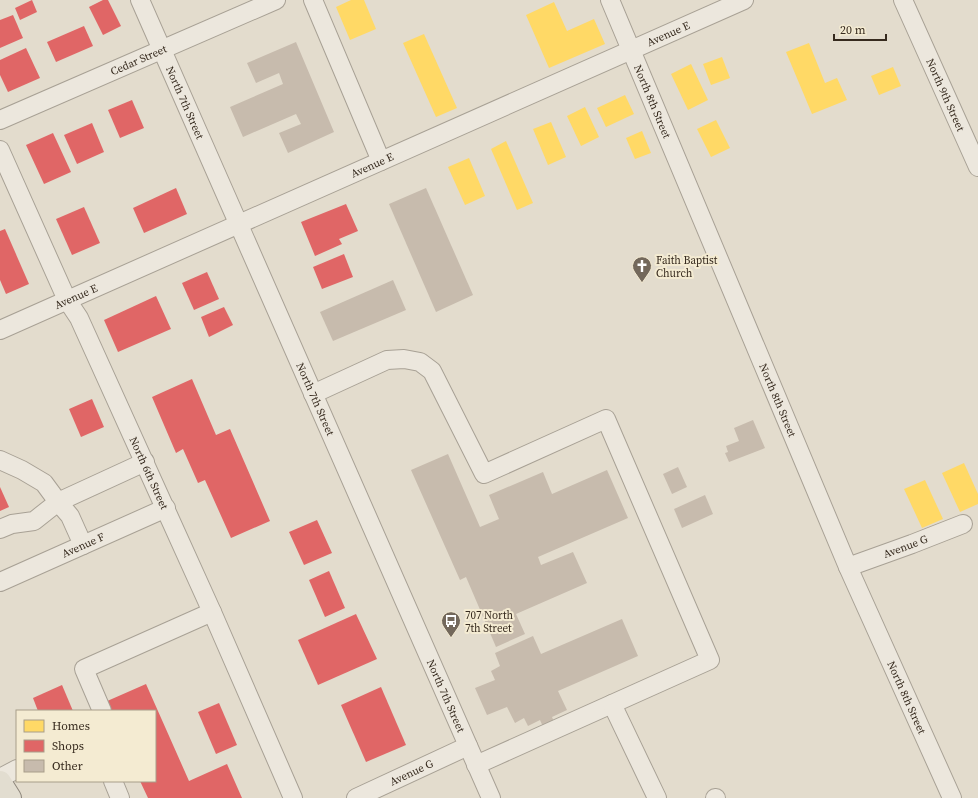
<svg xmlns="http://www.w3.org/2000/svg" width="978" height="798" font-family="'Source Serif 4',serif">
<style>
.homes{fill:#ffd966}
.shops{fill:#e06666}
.building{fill:#c7bbad}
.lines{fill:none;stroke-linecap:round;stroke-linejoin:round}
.minor-casing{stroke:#a8a195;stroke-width:20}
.major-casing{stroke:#8e877c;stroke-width:24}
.minor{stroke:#ece7dd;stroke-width:18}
.major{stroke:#e2ddd0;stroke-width:22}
.labels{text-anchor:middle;stroke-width:4;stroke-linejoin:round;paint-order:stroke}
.street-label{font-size:11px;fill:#362a1e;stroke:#f4ebd2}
.poi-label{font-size:11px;fill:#362a1e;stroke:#f4ebd2;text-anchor:start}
</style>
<rect width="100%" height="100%" fill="#e3dccd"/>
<g class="homes">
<path d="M351,0H364L376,29L350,40L336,7Z"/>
<path d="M554,2L567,31L594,19L605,44L549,68L526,15Z"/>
<path d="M424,34L457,108L436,117L403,43Z"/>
<path d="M809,43L825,83L837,78L847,100L812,114L786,52Z"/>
<path d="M722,57L730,78L711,85L703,64Z"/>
<path d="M691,64L708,100L688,110L671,74Z"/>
<path d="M893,67L901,86L879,95L871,76Z"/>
<path d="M625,95L634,114L606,127L597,108Z"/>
<path d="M585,107L599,137L581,146L567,116Z"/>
<path d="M716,120L730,148L711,157L697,129Z"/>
<path d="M551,122L566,157L548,165L533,129Z"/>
<path d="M642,131L651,153L635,159L626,138Z"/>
<path d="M506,141L533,203L517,210L491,149Z"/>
<path d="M469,158L485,196L465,205L448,167Z"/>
<path d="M964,463L978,494V504L960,512L942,473Z"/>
<path d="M925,480L943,519L922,528L904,489Z"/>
</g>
<g class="shops">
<path d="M32,0L37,12L20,20L15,8Z"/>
<path d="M103,0H108L121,26L103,35L89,7Z"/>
<path d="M13,15L23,38L0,48V20Z"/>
<path d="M84,26L93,46L56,62L47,42Z"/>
<path d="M26,48L40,78L8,92L0,75V60Z"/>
<path d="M132,100L144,128L120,138L108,110Z"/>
<path d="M92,123L104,152L77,164L64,135Z"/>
<path d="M53,133L71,172L44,184L26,145Z"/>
<path d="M176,188L187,214L144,233L133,208Z"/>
<path d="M346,204L358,231L339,239L342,244L315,256L301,222Z"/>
<path d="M84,207L100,243L72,255L56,219Z"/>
<path d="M5,229L29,284L6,294L0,280V231Z"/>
<path d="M344,254L353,277L322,289L313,267Z"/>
<path d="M207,272L219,299L194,310L182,283Z"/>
<path d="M156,296L171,329L118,352L104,320Z"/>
<path d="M224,307L233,325L209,337L201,317Z"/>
<path d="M192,379L216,435L230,429L270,521L231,538L205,480L198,483L183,449L176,453L152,397Z"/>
<path d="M92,399L104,427L81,437L69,409Z"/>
<path d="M0,487L9,507L0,511Z"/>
<path d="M317,520L332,553L304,565L289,532Z"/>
<path d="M329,571L345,608L325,617L309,580Z"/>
<path d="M356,614L377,659L318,685L298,640Z"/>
<path d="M146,684L189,781L227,764L242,798H148L140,781H155V711H110L105,702Z"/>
<path d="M62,685L73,711H38L33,698Z"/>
<path d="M381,687L406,745L366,762L341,705Z"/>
<path d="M219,703L237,745L216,754L198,712Z"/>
</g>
<g class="building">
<path d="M296,42L334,132L288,153L279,133L301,124L296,114L243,137L230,107L283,84L279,73L256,83L247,63Z"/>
<path d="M426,188L473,295L436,312L389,204Z"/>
<path d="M393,280L406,310L333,341L320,312Z"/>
<path d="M753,420L765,448L729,462L725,453L728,452L726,446L739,441L734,428Z"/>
<path d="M448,454L480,527L499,519L489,495L543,472L552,494L607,470L628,518L538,557L541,565L573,552L587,583L516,614L525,634L496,647L466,577L460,580L411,470Z"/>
<path d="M678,467L687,487L672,494L663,474Z"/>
<path d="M705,495L713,514L682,528L674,509Z"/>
<path d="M622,619L638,656L558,691L567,710L552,717L555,724L544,729L540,720L528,726L524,718L515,723L507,707L487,715L475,688L495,680L491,671L500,666L495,653L533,636L541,654Z"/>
</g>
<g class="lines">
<g class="minor-casing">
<g id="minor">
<path id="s1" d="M140,0L491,798"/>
<path d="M313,0L381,161"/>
<path id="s2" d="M610,0L848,567L952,798"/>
<path id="s3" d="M903,0L978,167"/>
<path id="s4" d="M0,120L276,0"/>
<path id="s5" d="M0,150L67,300L79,318L212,612L293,798"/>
<path id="s6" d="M0,330L744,0"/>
<path d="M313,394L387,360L404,359L420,362L432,371L484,474L606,419L710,660L476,765"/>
<path d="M0,460L22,470L44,483L58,502L34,521L12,524L0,529"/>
<path d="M83,545L70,516L58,502L145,462"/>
<path id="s7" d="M848,567L912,544L963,524"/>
<path id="s8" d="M0,582L166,508"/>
<path d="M612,704L657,798"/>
<path d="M102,711L84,669L212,612"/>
<path d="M0,778L17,769"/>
<path d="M113,781L120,798"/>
<path id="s9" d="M356,798L468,746"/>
<path d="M715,798H716"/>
</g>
</g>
<g class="major-casing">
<path id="major" d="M0,782L10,798"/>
</g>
<use href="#minor" class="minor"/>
<use href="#major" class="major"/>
</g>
<defs>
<g id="church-pin" transform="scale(1)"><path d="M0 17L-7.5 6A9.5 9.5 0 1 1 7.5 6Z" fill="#73685b" stroke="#f4ebd2"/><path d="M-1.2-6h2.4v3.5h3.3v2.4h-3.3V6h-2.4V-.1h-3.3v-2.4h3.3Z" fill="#fff"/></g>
<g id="bus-pin" transform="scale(1)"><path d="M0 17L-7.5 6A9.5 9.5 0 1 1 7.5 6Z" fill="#73685b" stroke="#f4ebd2"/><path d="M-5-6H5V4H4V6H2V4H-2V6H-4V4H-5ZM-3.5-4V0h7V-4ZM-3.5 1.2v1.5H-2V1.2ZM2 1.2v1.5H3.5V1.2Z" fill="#fff"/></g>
</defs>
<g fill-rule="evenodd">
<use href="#church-pin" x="642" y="266"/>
<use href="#bus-pin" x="451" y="621"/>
</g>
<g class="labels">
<g class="street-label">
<text dy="4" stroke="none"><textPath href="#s6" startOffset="731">Avenue E</textPath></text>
<text dy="4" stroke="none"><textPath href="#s4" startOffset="151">Cedar Street</textPath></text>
<text dy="4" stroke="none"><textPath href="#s3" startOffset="104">North 9th Street</textPath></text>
<text dy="4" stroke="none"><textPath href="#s2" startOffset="110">North 8th Street</textPath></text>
<text dy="4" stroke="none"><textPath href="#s1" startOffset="112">North 7th Street</textPath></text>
<text dy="4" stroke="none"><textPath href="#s6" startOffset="407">Avenue E</textPath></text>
<text dy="4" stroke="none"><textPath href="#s6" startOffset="83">Avenue E</textPath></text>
<text dy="4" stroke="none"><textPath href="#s1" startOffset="436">North 7th Street</textPath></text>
<text dy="4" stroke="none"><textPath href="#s2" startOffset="434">North 8th Street</textPath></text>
<text dy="4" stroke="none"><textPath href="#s5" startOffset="356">North 6th Street</textPath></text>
<text dy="4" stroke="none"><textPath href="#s8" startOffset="91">Avenue F</textPath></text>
<text dy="4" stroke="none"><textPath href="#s7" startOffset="61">Avenue G</textPath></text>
<text dy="4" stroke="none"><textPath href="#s1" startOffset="760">North 7th Street</textPath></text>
<text dy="4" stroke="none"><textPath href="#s2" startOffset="758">North 8th Street</textPath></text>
<text dy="4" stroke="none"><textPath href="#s9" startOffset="61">Avenue G</textPath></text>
</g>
<g class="poi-label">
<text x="656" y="264">Faith Baptist<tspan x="656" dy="13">Church</tspan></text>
<text x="465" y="619">707 North<tspan x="465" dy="13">7th Street</tspan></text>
</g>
</g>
<rect x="16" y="710" width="140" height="72" fill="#f4ebd2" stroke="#a89e8a"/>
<rect x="24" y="720" width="20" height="12" fill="#ffd966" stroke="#a89e8a"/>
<text x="52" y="730" font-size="12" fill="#362a1e">Homes</text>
<rect x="24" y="740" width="20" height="12" fill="#e06666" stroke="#a89e8a"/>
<text x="52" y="750" font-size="12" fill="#362a1e">Shops</text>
<rect x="24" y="760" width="20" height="12" fill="#c7bbad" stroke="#a89e8a"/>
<text x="52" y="770" font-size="12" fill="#362a1e">Other</text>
<path d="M834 34v6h52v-6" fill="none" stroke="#362a1e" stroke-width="2"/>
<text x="840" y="34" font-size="12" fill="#362a1e" stroke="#f4ebd2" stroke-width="3" paint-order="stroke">20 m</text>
</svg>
